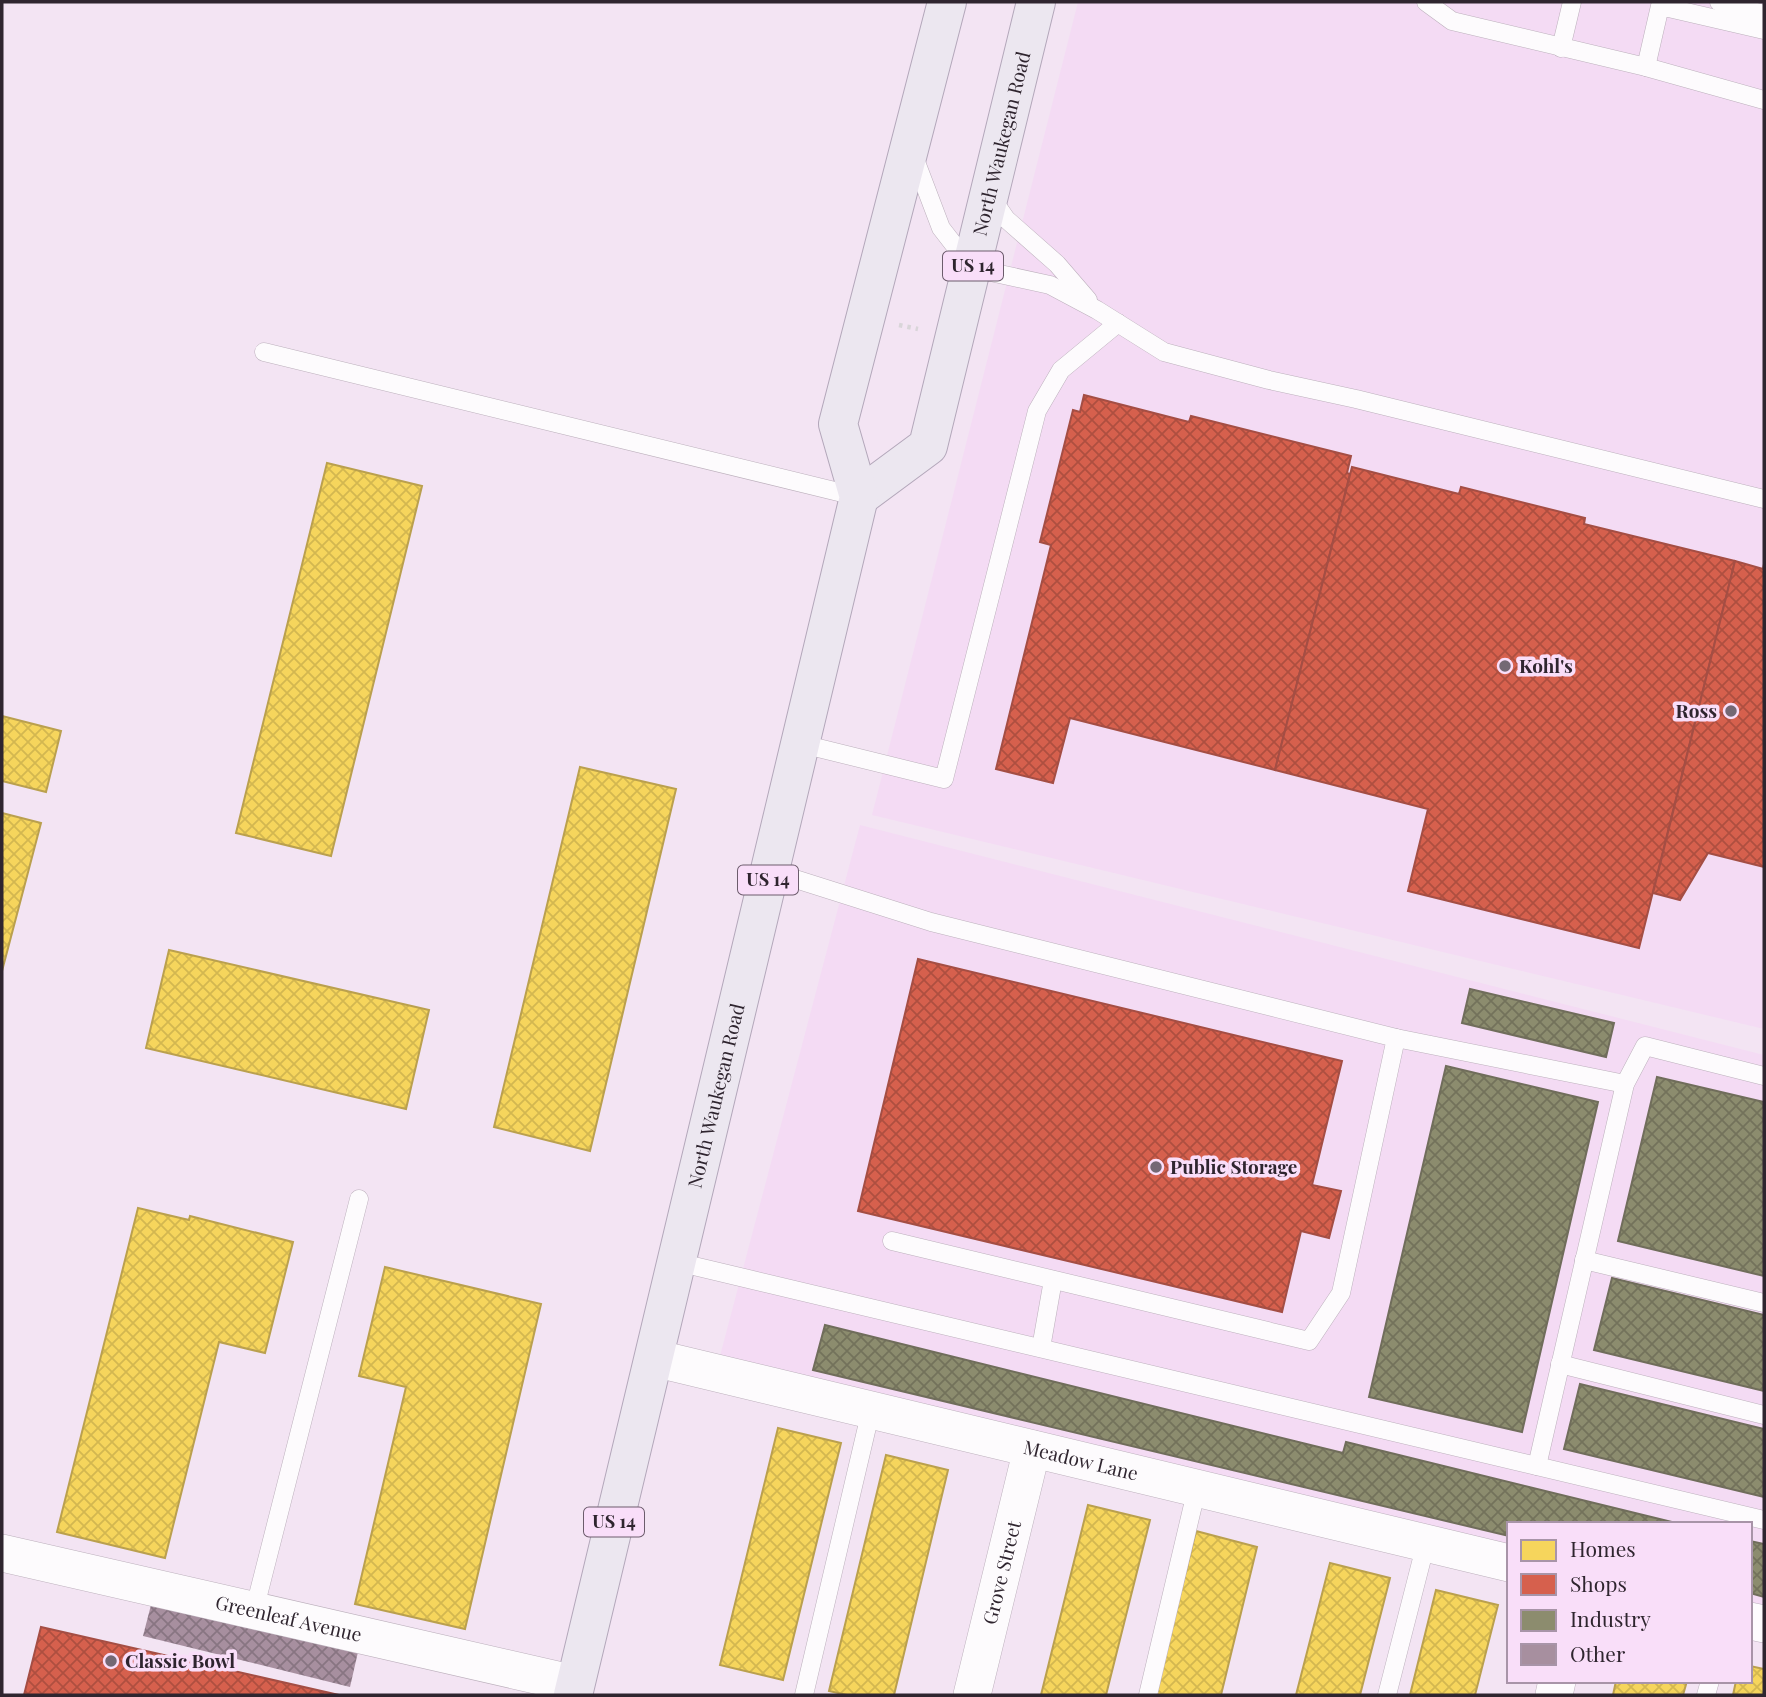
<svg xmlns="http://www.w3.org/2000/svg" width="1766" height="1697" font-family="'Playfair Display',serif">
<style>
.built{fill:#f4dbf4}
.homes{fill:url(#homes-cross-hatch);stroke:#baa04e;stroke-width:2}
.shops{fill:url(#shops-cross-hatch);stroke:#a44e44;stroke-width:2}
.industry{fill:url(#industry-cross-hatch);stroke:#706d5b;stroke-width:2}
.building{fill:url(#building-cross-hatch)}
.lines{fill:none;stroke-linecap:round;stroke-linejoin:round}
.service-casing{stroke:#bcb0bc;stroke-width:19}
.minor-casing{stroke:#bcb0bc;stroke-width:38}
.primary-casing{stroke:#b3a7ba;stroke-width:40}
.path{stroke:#d9d5d9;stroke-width:4.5;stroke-dasharray:3.5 5;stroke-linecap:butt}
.service{stroke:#fdfbfd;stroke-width:18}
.minor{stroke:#fdfbfd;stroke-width:37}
.primary{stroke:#ece7f0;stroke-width:38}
.poi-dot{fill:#746874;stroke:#f9def9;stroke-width:2.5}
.labels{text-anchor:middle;stroke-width:7;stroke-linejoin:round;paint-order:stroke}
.shield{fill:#f9def9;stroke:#6c5c6c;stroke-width:2}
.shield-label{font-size:18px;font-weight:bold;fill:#2f252f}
.street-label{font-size:19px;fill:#2f252f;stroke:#f9def9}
.poi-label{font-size:19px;font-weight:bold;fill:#2f252f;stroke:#f9def9;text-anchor:start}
</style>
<defs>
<pattern id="homes-cross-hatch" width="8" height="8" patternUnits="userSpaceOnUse" patternTransform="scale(1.75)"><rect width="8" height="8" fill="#f6d55c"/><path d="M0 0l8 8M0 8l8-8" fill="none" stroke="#d3b750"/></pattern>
<pattern id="shops-cross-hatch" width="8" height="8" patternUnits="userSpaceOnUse" patternTransform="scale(1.75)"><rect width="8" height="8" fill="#d6604d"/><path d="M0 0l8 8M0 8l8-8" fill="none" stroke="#ae4f40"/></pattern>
<pattern id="industry-cross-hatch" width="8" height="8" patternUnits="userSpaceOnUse" patternTransform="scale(1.75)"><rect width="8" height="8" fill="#8c8c6e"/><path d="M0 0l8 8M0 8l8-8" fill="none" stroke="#73725b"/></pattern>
<pattern id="building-cross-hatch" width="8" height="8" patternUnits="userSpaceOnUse" patternTransform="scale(1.75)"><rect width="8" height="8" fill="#a78f9f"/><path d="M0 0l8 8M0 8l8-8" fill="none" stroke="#887582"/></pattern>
</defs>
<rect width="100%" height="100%" fill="#f3e4f3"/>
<g class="built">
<path d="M1078,2H1764V1029L872,815Z"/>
<path d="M860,825L1764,1055V1610L1750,1607V1524H1509V1548L720,1356Z"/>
</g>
<g class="homes">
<path d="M327,463L422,486L331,856L236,833Z"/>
<path d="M2,716L61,731L46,792L2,781Z"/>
<path d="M580,767L676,789L590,1151L494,1127Z"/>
<path d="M2,813L41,823L2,971Z"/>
<path d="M169,950L429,1010L406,1109L146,1048Z"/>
<path d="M138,1208L189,1220L190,1216L293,1242L265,1353L219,1342L165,1558L57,1532Z"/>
<path d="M385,1267L541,1304L465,1629L355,1604L406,1387L359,1376Z"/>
<path d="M778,1428L841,1443L783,1680L720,1665Z"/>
<path d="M886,1455L948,1470L894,1695H847L829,1691Z"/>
<path d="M1088,1505L1150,1520L1106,1695H1041Z"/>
<path d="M1196,1531L1257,1547L1221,1695H1155Z"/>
<path d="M1330,1563L1390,1578L1360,1695H1296Z"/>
<path d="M1436,1590L1498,1605L1475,1695H1410Z"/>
<path d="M1750,1666L1764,1669V1695H1733L1736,1681H1750Z"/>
<path d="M1616,1681H1687L1683,1695H1613Z"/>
</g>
<g class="shops">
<path d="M1084,395L1189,422L1191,416L1351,456L1347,473L1350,474L1275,770L1070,718L1053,783L996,769L1051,545L1040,542L1073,410L1080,412Z"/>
<path d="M1352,467L1459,494L1461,487L1585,518L1584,524L1735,561L1639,948L1408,891L1428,809L1275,770Z"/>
<path d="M1735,561L1763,569L1764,564V867L1708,853L1680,900L1653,893Z"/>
<path d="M918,959L1342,1061L1312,1185L1341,1191L1329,1238L1301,1231L1282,1312L858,1211Z"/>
<path d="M41,1627L339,1695H24Z"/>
</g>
<g class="industry">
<path d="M1470,989L1614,1023L1606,1057L1462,1023Z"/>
<path d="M1446,1066L1598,1102L1522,1432L1369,1397Z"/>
<path d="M1657,1077L1764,1102V1276L1618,1241Z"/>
<path d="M1612,1278L1764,1315V1391L1594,1350Z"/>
<path d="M825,1325L1343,1453L1346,1442L1680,1524H1509V1536L813,1370Z"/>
<path d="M1580,1384L1764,1429V1497L1564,1449Z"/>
<path d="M1750,1541L1764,1544V1597L1750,1593Z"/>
</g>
<path class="building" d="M152,1601L358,1652L350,1687L143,1636Z"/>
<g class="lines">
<g class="service-casing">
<g id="service">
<path d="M1426,2L1452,21L1646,67L1764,100"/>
<path d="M1719,2L1764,14"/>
<path d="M1561,48L1572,2"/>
<path d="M1646,67L1660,6L1764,30"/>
<path d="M914,157L941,228L972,268L1050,285L1097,310L1164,352L1269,380L1356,399L1764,499"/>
<path d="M990,196L1006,219L1057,264L1088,300"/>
<path d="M264,352L859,497"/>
<path d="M802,744L944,779L1037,411L1061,370L1118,323"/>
<path d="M770,871L931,922L1396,1038L1341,1293L1309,1341L892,1241"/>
<path d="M1396,1038L1625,1084"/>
<path d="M1584,1260L1764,1303"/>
<path d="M677,1262L1764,1520"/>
<path d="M1041,1348L1053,1280"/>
<path d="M1560,1364L1764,1415"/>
<path d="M1537,1466L1625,1084L1645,1046L1764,1076"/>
<path d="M254,1611L359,1199"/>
<path d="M804,1695L871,1410"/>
<path d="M1148,1695L1197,1488"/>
<path d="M1387,1695L1426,1543"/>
<path d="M1706,1695L1710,1681"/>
</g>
</g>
<g class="minor-casing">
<g id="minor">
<path id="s1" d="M654,1358L1509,1563"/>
<path id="s2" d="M2,1553L575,1684"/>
<path d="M1750,1621L1764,1624"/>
<path id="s3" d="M972,1695L1032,1449"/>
<path d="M1554,1695L1557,1681"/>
</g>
</g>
<g class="primary-casing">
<g id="primary">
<path id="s4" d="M859,497L928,446L1036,2"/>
<path id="s5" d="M573,1695L859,497L838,424L947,2"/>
</g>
</g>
<path class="path" d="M899,325L918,329"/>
<use href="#service" class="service"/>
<use href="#minor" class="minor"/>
<use href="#primary" class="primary"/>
</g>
<g class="poi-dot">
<circle cx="1505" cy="666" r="7"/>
<circle cx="1731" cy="711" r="7"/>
<circle cx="1156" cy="1167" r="7"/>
<circle cx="111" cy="1661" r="7"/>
</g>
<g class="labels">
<g class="shield">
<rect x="943" y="251.5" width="60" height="29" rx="5"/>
<rect x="738" y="865.5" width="60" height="29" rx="5"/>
<rect x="584" y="1507.5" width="60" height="29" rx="5"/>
</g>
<g class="shield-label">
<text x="973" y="272">US 14</text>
<text x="768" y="886">US 14</text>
<text x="614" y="1528">US 14</text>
</g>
<g class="street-label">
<text dy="7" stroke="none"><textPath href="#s4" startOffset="397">North Waukegan Road</textPath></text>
<text dy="7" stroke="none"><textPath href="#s5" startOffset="616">North Waukegan Road</textPath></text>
<text dy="7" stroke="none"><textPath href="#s1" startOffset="439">Meadow Lane</textPath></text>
<text dy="7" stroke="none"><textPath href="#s3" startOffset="126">Grove Street</textPath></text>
<text dy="7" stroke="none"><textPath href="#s2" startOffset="294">Greenleaf Avenue</textPath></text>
</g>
<g class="poi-label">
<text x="1519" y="673">Kohl's</text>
<text x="1717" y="718" text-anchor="end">Ross</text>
<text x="1170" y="1174">Public Storage</text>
<text x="125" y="1668">Classic Bowl</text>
</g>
</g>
<rect width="1766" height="1697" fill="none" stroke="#2f252f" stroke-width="7"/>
<rect x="1507" y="1522" width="245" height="161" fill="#f9def9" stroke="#a894a8" stroke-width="2"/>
<rect x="1521" y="1540" width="35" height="21" fill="#f6d55c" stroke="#a894a8" stroke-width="2"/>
<text x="1570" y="1557" font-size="21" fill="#2f252f">Homes</text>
<rect x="1521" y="1574" width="35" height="21" fill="#d6604d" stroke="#a894a8" stroke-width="2"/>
<text x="1570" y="1592" font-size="21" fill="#2f252f">Shops</text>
<rect x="1521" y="1610" width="35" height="21" fill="#8c8c6e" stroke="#a894a8" stroke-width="2"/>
<text x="1570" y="1627" font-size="21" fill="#2f252f">Industry</text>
<rect x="1521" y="1644" width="35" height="21" fill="#a78f9f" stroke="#a894a8" stroke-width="2"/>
<text x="1570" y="1662" font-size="21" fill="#2f252f">Other</text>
</svg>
